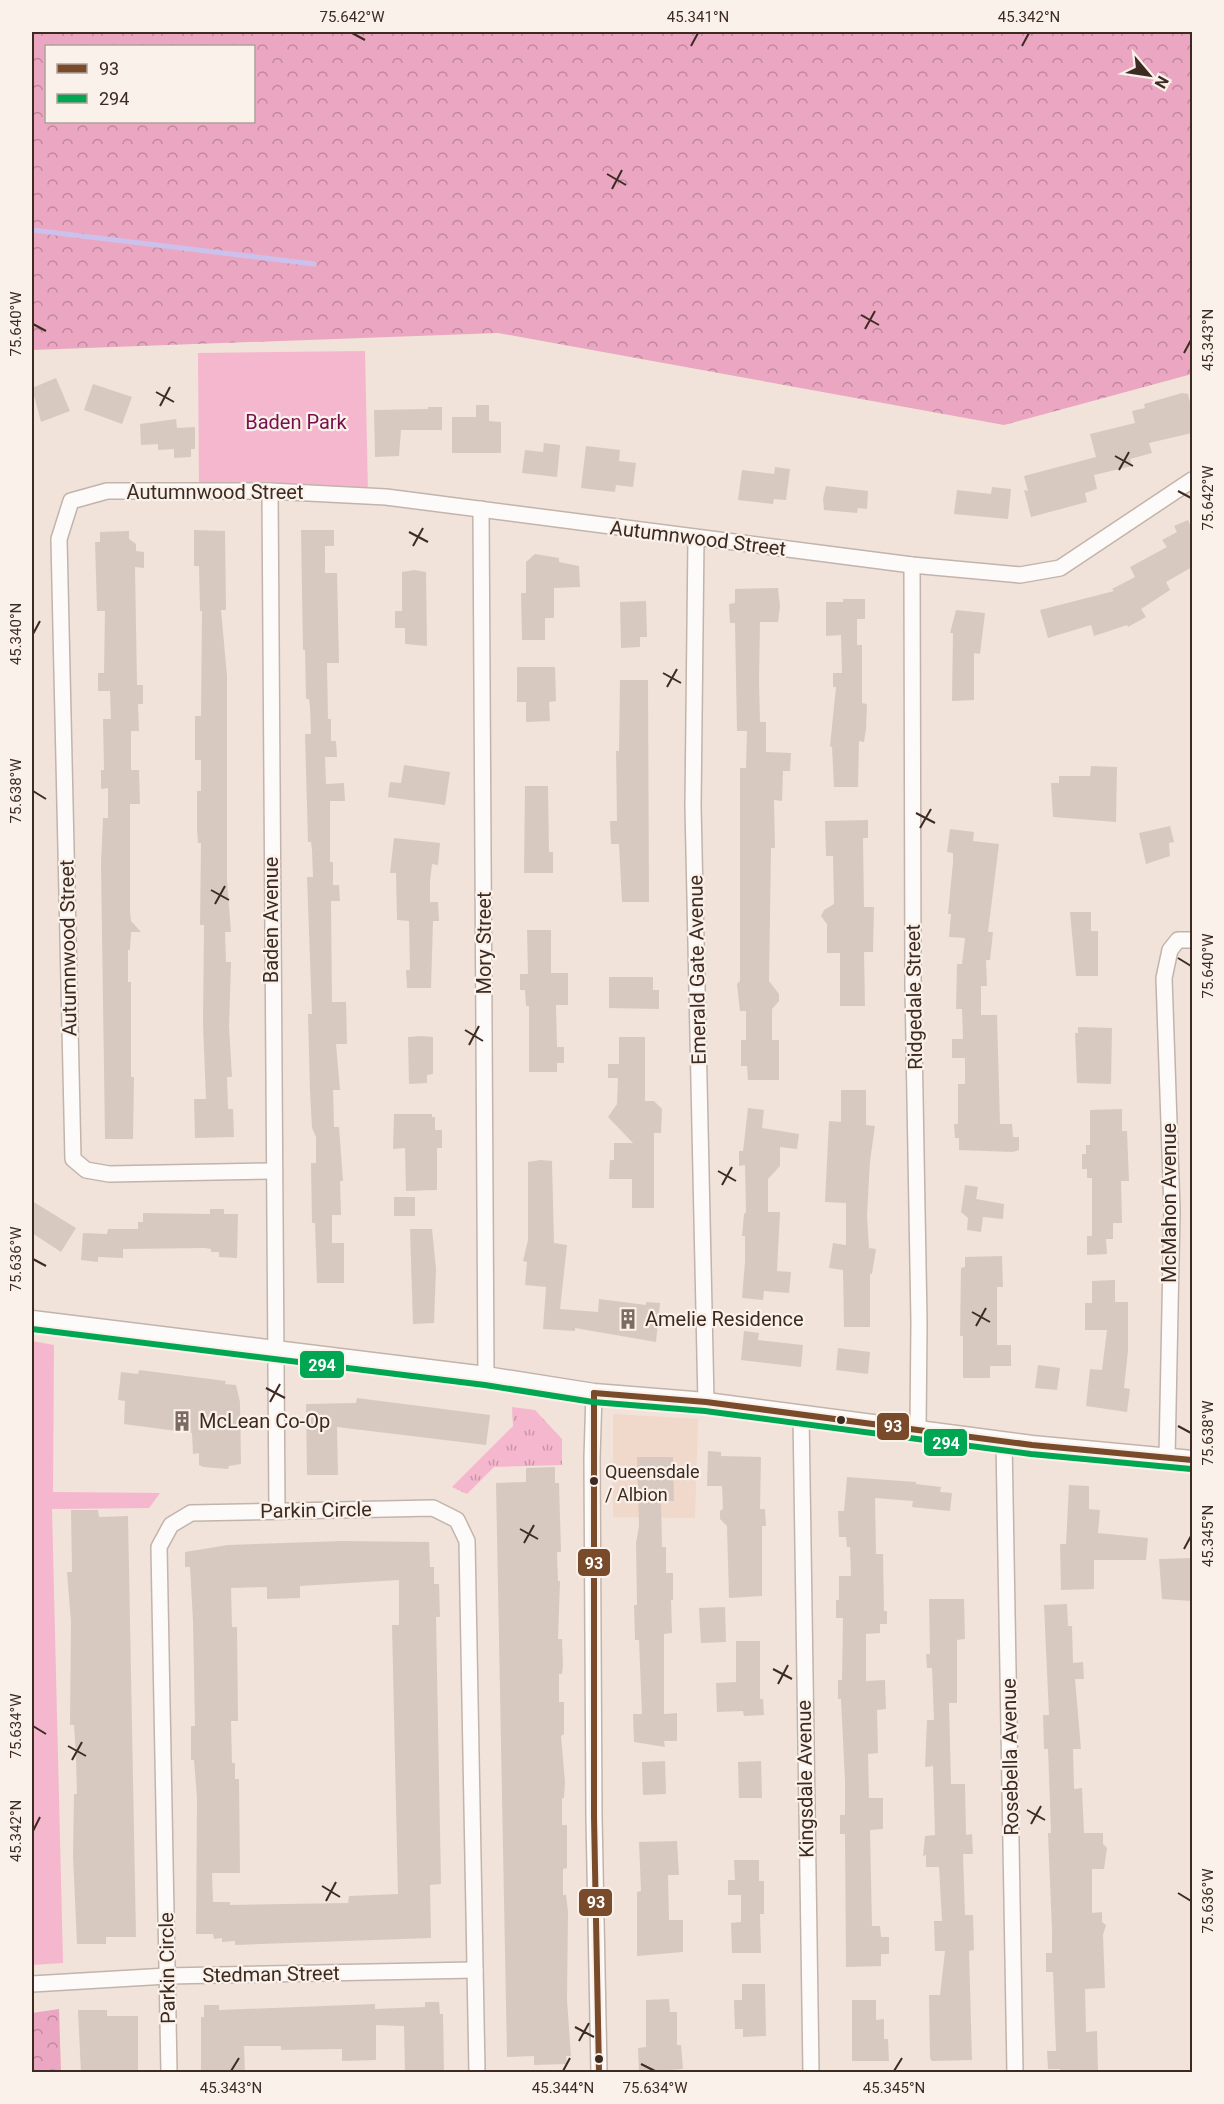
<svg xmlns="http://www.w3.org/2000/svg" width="1224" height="2104" font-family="Roboto,sans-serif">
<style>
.built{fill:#f0d8cb}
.grass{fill:url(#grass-tufts)}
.forest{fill:url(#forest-crowns);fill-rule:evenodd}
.green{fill:#f5b7cd}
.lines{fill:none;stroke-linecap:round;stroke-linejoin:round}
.stream{stroke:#ccc1ec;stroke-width:5}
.building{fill:#d8c9c0;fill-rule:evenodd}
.minor-casing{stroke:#c3b4ab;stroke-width:18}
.tertiary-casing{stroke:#c3b4ab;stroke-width:21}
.minor{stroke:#fdfbf9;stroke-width:15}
.tertiary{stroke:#fdfbf9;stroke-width:18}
.bus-1-casing{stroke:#faf1eb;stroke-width:10}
.bus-2-casing{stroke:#faf1eb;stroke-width:10}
.bus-1{stroke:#7a4b2a;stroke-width:6}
.bus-2{stroke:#00a651;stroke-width:6}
.ticks{fill:none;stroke:#3d2b21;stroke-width:2}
.bus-dot{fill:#3d2b21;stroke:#faf1eb;stroke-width:2}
.labels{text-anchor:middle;stroke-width:4.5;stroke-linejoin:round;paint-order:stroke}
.bus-label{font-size:18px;fill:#3d2b21;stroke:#faf1eb;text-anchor:start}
.park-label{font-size:20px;fill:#77104d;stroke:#faf1eb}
.street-label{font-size:20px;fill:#3d2b21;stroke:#faf1eb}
.poi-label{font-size:20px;fill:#3d2b21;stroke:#faf1eb;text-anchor:start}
.line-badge{stroke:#faf1eb;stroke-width:2}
.badge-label{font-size:16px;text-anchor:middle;font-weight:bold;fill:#fff}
.neatline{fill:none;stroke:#3d2b21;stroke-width:2}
.ticks-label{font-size:15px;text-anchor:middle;fill:#3d2b21}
</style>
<defs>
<pattern id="grass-tufts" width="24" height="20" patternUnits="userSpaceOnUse" patternTransform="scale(1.5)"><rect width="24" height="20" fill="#f5b7cd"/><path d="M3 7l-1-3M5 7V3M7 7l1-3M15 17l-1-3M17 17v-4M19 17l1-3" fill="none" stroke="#c895a6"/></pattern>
<pattern id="forest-crowns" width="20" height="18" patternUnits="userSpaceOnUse" patternTransform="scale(1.5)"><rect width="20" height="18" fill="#eba7c2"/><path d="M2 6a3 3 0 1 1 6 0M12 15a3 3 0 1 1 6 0" fill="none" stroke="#c0889d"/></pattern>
</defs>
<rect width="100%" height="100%" fill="#f1e2da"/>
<path class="built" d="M613,1414L698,1419L695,1518L613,1517Z"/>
<path class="grass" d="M512,1407L535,1410L562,1439V1465L494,1467L467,1494L452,1487L513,1426Z"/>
<g class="forest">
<path d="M32,32H1192V374L1004,425L498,333L32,350ZM46,46H254V122H46Z"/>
<path d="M59,2009L61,2072H32V2013Z"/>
</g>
<g class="green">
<path d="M365,351L368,494L199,489L198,353Z"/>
<path d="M32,1341L54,1345L53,1492L160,1493L149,1508L52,1509L63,1963L32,1965Z"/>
</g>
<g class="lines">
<path class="stream" d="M32,230L314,264"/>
</g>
<g class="building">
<path d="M56,378L70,411L41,422L32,388Z"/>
<path d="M93,384L132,397L122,424L84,410Z"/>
<path d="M1182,393L1188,394L1192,411V433L1149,443L1152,453L1130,459L1132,466L1094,475L1097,489L1085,493L1087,502L1031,517L1024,490L1028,491L1024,476L1096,457L1090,434L1135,423L1132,411L1145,408L1144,404Z"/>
<path d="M476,405H489V421L501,422V453H452V417H476Z"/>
<path d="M428,407H442V430H401L399,456L375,457L374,410L428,409Z"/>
<path d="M176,419L177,428L195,427V449H191V457L174,458V449L158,450V444L141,445L140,424Z"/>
<path d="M544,443L560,445L557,477L522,473L525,450L543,452Z"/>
<path d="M586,446L620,450L619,461L636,463L633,487L616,485L615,492L581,488Z"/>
<path d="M775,467L790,469L786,500L774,499L773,504L738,500L742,470L774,474Z"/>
<path d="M826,486L868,491L867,509L858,508L857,513L824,510L823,498Z"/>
<path d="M992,487L1011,489L1008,519L954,514L957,490L991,494Z"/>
<path d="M1188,520L1192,530V567L1166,582L1170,590L1141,609L1146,617L1128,627L1127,625L1094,636L1091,625L1048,638L1040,610L1114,591L1112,589L1135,577L1130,567L1167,547L1162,540L1177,532L1174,526Z"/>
<path d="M194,530L225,531L226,610H221L227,676V880L231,932H225L226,962H231L229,1026L232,1077H227L228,1109H233L234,1137L195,1138L194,1099H206L203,1024L204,925H200L201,843H198L197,829V791H201V760H195V716H201L202,611H200L199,566H194Z"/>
<path d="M301,530H334V546H325V573H337L339,663H327L328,719H331V741H336L337,757H325L326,784L344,783L345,801H330V862H333V885H339L340,901H331L332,1002H346L347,1044H336L340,1090H333L334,1127H339L343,1181H340L341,1215H332V1243H344V1283H317L315,1223H312L311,1163H316V1137L312,1128L310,1091L308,1014H312L307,877H313L312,850L311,842H308L305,734H311L310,707L309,699H306L305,650H303Z"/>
<path d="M129,531V539L136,544V551L144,552V568L135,567L137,685H143V704H138L139,731H131V770H139L140,804H130V912L131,921L141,932H131L130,950H128V982H131V1077H134L133,1139H105L101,863L103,818H108V788L101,789V770H104L103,719H111L110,691H98V673H104L105,611H97L95,542H100V532Z"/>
<path d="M535,554L559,558V562L579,566L580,587L554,588V618H545V640H522L521,593H526V562Z"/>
<path d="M414,570L426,572L427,646L405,644V628H395V611H402V572Z"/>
<path d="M778,588L780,606L778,622H760L759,681L760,722H766V752L791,753L790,771H783L782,801L774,800L775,848H771L769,981L779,994V1001L772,1009V1040H779V1080H748L747,1066H741V1040H746V1011H740L737,984L740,981V768H746L747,731H737L735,623H730L729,604L735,603V589Z"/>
<path d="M843,599H865V619H857V645H862V703L867,704L866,729L864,742L859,741L858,787H834L832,747L830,746L836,687H833V673H842L841,635L826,636V602H843Z"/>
<path d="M646,601L647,637H640V647L621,648L620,602Z"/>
<path d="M956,610L985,613L980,654L974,653V700L952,701L953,633H950Z"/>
<path d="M517,667H555L556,701L549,702L550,721L526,722V702H517Z"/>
<path d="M620,680H648L649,902H622L619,844H611L610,821H617L616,751H619Z"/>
<path d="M404,765L450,772L445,805L388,797L390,782L401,783Z"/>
<path d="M1091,766L1117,767L1116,822L1053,817L1051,783H1059V776H1090Z"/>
<path d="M525,786H548L549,852H553V873H524Z"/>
<path d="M868,820V838H863L864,907H874L873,952H864L865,1006H840V953H827V924L821,916L824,910L834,904L833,856H826L825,821Z"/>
<path d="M1170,826L1174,842L1169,843L1170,856L1146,864L1139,833Z"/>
<path d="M950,829L974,832L973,841L999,844L988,932H993L990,960H986L987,986H981V1015H997L1000,1124H1012L1013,1137H1019V1150L1013,1152L959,1150V1138H955L954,1124H958V1084H965V1058H952V1039H963L962,1009H956L957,964H962L965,938L949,937L951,914H948L953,862V853L947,852Z"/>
<path d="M394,838L440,843L438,865L432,864L430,881V902H438L439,921H433L431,988H407L406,970H410L409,921L397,920L396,873H390Z"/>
<path d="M1070,912H1091V931H1098V976H1076Z"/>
<path d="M527,930H551V973H568V1005H556L557,1047H564V1063H557V1072H529V1006H526L525,990H520V974H528Z"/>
<path d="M609,977H653V990H659V1009L609,1008Z"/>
<path d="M1078,1027L1112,1028L1111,1084L1077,1083L1075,1033H1078Z"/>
<path d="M421,1036L433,1037V1074L427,1075V1083L409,1084L408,1037Z"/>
<path d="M619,1037H645V1101H654L662,1109L661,1133H654V1208H632V1179H609L610,1160H614V1143H633L608,1117L617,1104L618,1078H608V1064H619Z"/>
<path d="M841,1090H866V1125L875,1126L870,1161L867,1215L869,1248L876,1249L872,1274H870V1327H844L843,1270L829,1268L833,1243L846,1245V1203L825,1202L829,1121L841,1122Z"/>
<path d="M748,1108L764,1110L762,1128L799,1134L797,1149L780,1147V1166L768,1179V1212H780L777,1271L791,1272L789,1293L764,1291L763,1300L742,1298L745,1262V1236H742L744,1214L746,1212L745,1165L739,1166V1151H743Z"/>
<path d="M1122,1109V1131H1127L1129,1181H1121L1122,1223H1113V1239H1106L1107,1254L1087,1255V1236H1092V1178H1087V1169H1082V1154H1086V1145H1090V1110Z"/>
<path d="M394,1114H432V1117H435V1130H442V1148H437V1190L406,1191L405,1148L393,1149Z"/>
<path d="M540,1160L552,1161L554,1243L567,1245L560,1309L598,1312L599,1299L646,1305V1302L660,1303L656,1342L575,1328V1331L543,1329L546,1287L525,1285L527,1262L523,1261L528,1240V1162Z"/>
<path d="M965,1185L978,1187L976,1199L1004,1204L1003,1219L983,1217L981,1232L967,1230L968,1218L961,1212Z"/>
<rect x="394" y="1197" width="21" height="19"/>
<path d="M32,1201L76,1228L61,1252L32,1233Z"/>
<path d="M210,1209H224V1214H238L237,1258L219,1257V1252H211V1249L205,1248L123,1249V1258L98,1257V1262L81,1260L83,1233L107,1234L108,1229H138V1222H143V1213L210,1214Z"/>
<path d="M410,1229H432L436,1269L434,1323L413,1324Z"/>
<path d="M1002,1256L1003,1287H997V1345H1011V1366H990V1378H963V1336H960L961,1268L965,1267V1257Z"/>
<path d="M1115,1280V1302H1128V1351L1124,1388L1130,1389L1127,1412L1086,1406L1090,1369L1102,1370L1107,1330H1085V1303H1092V1281Z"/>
<path d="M744,1331L759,1333L758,1340L803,1345L801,1367L741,1360Z"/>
<path d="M838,1348L870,1352L868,1374L836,1370Z"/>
<path d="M1038,1365L1060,1368L1057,1390L1035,1388Z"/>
<path d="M139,1370L226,1381L225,1384L236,1385L240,1402L241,1464L229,1466L228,1469L203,1467L199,1465V1453L193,1454L192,1433L124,1424L125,1401L118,1400L121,1372L138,1374Z"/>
<path d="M357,1398L490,1415L486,1445L337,1427L338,1475H307L306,1404L356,1403Z"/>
<path d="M708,1451L721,1452V1456L761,1457L760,1509H765L766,1526H762V1596L729,1598L727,1526L720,1519V1511L723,1509L722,1486H707Z"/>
<path d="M637,1457H673L674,1501H661L662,1547H666V1573H673V1600H671L672,1633L664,1634V1714L677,1713V1741H664L665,1747L634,1742L633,1714H642L639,1640H635L634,1605H637L636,1543L639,1526Z"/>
<path d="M555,1467V1483H559L561,1552H557L558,1581H560L558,1639H562L563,1666L562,1674H559V1702H564V1734L561,1736L565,1782L564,1798H562V1825H567V1868L563,1869V1895H566L568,1912L567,2000L571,2056H566L567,2064L534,2065V2056L507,2057L496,1483L526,1482V1468Z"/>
<path d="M847,1477L916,1482V1484L941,1487L940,1492L952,1493L950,1511L912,1507L913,1501L875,1498L876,1554H883L884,1611H887V1624H880V1633L866,1634V1681L885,1680L886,1709L877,1710L878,1753L868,1754L869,1798H883V1829L870,1830L872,1926H880L881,1937H889V1954H881V1966L846,1967L845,1834H840V1815H845V1781L841,1699H838V1680H842L843,1618H836V1600H839V1576H851L850,1547H847L846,1537H839L838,1511H844Z"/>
<path d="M1069,1485L1089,1486V1509L1100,1510L1098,1533L1148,1538L1146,1560H1094V1589L1061,1590L1060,1544H1066Z"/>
<path d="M71,1510H98L99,1517L128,1516L136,1937H106V1944H77L73,1856L74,1794H77L76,1757L74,1725H70L71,1622L67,1572H72Z"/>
<path d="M342,1541L429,1542L430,1567H434V1584H439L440,1617H436L441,1884L430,1885L431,1938L235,1945V1941L222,1942V1938L214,1939L213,1934H196L197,1798L194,1760H191V1726H195L193,1621L190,1567H185V1552L228,1545ZM399,1580V1625H392L398,1894L349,1896L348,1903L230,1905V1902H213L212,1873H240L239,1779H235V1763H232L231,1721H238L237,1627H232L231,1588L267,1587V1599L300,1598V1586Z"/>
<path d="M1192,1558V1601L1162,1599L1159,1559Z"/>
<path d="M929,1599H964L965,1639L957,1640V1703H949L951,1784H965L966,1835L972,1834L973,1854H963L965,1915H973L974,1950L969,1951L972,2060L932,2061L930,2058L929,1995H940L945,1951H935L934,1921H942L939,1867H926V1855L923,1856L925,1836L935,1835L933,1766L925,1767L927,1720H934L932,1668H927L926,1654H930Z"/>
<path d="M1067,1604L1068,1626H1072L1073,1663L1083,1662L1084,1679H1075L1081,1749H1073L1074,1789L1082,1788L1084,1833H1103V1844L1107,1848L1104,1869H1092V1913L1102,1912V1922L1106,1925L1103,1935L1105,1988L1085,1989L1086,2032L1097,2031L1098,2073H1060V2069H1048L1047,2051H1056L1053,1972H1046V1953H1052V1930L1048,1833H1051L1050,1803L1048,1749H1044L1043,1715H1049L1044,1605Z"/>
<path d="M725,1607L726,1642L701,1643L699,1608Z"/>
<path d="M736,1641H760V1699H763L764,1715L744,1716L743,1711L717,1712L716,1683L736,1682Z"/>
<path d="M665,1761L666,1794L643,1795L642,1762Z"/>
<path d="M761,1761L762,1798H739L738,1762Z"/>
<path d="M677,1841L679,1875H668L669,1920H683V1952L637,1956V1892L641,1891L639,1842Z"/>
<path d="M734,1860H759V1881H764V1914H760L761,1953H732L731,1923L741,1922V1895H728V1880H735Z"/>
<path d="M742,1984H765L766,2036L743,2037V2029H735L734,2000H742Z"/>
<path d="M669,1999L670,2012H677V2045H681L683,2069L639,2072L638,2048L646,2047V2000Z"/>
<path d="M852,2000H876V2020L884,2019V2039H888L889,2061H852Z"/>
<path d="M425,2002H439L440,2014H443L444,2073H405L404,2026L376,2025V2060L342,2061V2049L281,2050V2046H244L245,2073H201V2017H204V2005H219V2010L375,2004V2009L425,2007Z"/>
<path d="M78,2010H107V2016H138V2073H81Z"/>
</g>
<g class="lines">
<g class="minor-casing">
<g id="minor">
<path d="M270,491L277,1511"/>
<path d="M481,509L486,1376"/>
<path d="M696,538L693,806L706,1402"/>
<path d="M912,565L913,985L919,1322L918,1430"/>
<path d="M273,1171L109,1174L86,1170L73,1159L59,539L71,501L107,491H270L386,497L912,565L1020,575L1060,568L1192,480"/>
<path d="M594,1393L592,1458L594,1817L599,2072"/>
<path d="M801,1414L811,2072"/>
<path d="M1004,1441L1015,2072"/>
<path d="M1167,1457L1172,1210L1164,978L1170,950L1178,940H1192"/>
<path d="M32,1984L167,1976L475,1970"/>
<path d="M169,2072L159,1547L171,1525L191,1513L433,1508L457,1520L467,1541L477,2072"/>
</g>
</g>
<g class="tertiary-casing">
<path id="tertiary" d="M32,1320L486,1376L594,1393L706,1402L1032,1445L1192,1460"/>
</g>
<use href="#minor" class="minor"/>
<use href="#tertiary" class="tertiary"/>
<g class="bus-1-casing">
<g id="bus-1">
<path d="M594,1393V1817L599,2072"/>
<path d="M594,1393L706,1402L1032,1445L1192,1460"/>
</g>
</g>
<g class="bus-2-casing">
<path id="bus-2" d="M32,1329L485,1385L593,1402L705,1411L1031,1454L1191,1469"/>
</g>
<use href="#bus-1" class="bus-1"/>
<use href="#bus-2" class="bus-2"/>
</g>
<path class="ticks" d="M352,33L365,40M691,46L698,33M1022,46L1029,33M607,174L626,185M612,189L622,170M861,315L879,325M33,324L46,331M865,329L875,311M1184,353L1191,340M156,392L174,402M160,406L170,387M1115,456L1133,466M1119,470L1129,452M1178,491L1191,498M409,532L428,542M413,546L423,528M33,634L40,621M663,673L681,683M667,687L677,669M33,791L46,799M916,813L935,823M920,828L931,809M211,890L229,900M215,904L225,886M1178,958L1191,966M465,1030L483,1041M469,1045L479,1026M718,1171L736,1181M722,1185L732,1167M33,1259L46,1266M972,1312L990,1322M976,1326L986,1308M266,1388L285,1398M270,1402L280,1384M1178,1426L1191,1433M520,1529L538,1539M524,1543L534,1525M1184,1549L1191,1536M773,1669L792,1679M778,1684L788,1665M33,1726L46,1734M68,1746L86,1756M72,1760L82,1742M1027,1810L1045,1820M1031,1824L1041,1806M33,1831L40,1817M322,1886L340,1897M1178,1893L1191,1901M326,1901L336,1882M575,2027L594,2037M579,2041L589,2023M641,2064L655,2071M231,2071L239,2058M563,2071L570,2058M894,2071L902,2058"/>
<defs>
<g id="building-bare" transform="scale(1.62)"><path d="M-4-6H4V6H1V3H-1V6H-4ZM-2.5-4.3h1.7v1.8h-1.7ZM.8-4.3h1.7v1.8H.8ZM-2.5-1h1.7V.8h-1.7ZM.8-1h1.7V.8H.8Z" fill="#7c6b62" stroke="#faf1eb" stroke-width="2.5" paint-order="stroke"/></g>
</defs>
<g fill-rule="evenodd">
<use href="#building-bare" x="628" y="1319"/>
<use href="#building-bare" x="182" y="1421"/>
</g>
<g class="bus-dot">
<circle cx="841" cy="1420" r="5"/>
<circle cx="594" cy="1481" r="5"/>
<circle cx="599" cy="2059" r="5"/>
</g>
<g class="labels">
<g class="bus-label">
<text x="605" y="1478">Queensdale<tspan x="605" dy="23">/ Albion</tspan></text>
</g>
<g class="park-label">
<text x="296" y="429">Baden Park</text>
</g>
<g class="street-label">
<text x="215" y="499">Autumnwood Street</text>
<text transform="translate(698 538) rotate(7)" y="7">Autumnwood Street</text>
<text transform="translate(271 920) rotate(-90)" y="7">Baden Avenue</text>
<text transform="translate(484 943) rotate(-90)" y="7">Mory Street</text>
<text transform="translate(68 948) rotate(-91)" y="7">Autumnwood Street</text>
<text transform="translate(697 970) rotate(-91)" y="7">Emerald Gate Avenue</text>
<text transform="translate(914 997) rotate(-91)" y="7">Ridgedale Street</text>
<text transform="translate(1169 1203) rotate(-90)" y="7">McMahon Avenue</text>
<text transform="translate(316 1510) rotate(-1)" y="7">Parkin Circle</text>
<text transform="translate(1010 1757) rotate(-91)" y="7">Rosebella Avenue</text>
<text transform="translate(805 1779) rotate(-91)" y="7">Kingsdale Avenue</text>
<text transform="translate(167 1968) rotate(-91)" y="7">Parkin Circle</text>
<text transform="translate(271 1974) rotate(-1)" y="7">Stedman Street</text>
</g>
<g class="poi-label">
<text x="645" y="1326">Amelie Residence</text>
<text x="199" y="1428">McLean Co-Op</text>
</g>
</g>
<g class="line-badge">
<rect x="299" y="1350" width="46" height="29" rx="6" fill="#00a651"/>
<rect x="876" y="1412" width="34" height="29" rx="6" fill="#7a4b2a"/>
<rect x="923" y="1428" width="45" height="29" rx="6" fill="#00a651"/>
<rect x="577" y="1548" width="34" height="29" rx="6" fill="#7a4b2a"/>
<rect x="578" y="1888" width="35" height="29" rx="6" fill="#7a4b2a"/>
</g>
<g class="badge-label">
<text x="322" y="1371">294</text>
<text x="893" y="1432">93</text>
<text x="946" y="1449">294</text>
<text x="594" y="1569">93</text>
<text x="596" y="1908">93</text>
</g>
<rect width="1224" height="2104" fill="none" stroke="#faf1eb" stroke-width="66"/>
<rect x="45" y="45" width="210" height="78" fill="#faf1eb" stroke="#aea29a" stroke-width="1.5"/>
<rect x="57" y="64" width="30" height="9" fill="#7a4b2a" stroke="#aea29a" stroke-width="1.5"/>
<text x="99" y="75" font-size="18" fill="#3d2b21">93</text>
<rect x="57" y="94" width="30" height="9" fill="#00a651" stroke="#aea29a" stroke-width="1.5"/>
<text x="99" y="105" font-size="18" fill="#3d2b21">294</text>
<g transform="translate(1149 75) rotate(119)" stroke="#faf1eb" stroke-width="4.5" paint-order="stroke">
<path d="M0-4.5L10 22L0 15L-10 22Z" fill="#3d2b21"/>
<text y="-9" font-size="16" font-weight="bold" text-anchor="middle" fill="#3d2b21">N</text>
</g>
<rect x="33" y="33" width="1158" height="2038" class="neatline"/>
<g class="ticks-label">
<text x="352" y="22">75.642°W</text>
<text x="698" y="22">45.341°N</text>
<text x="1029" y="22">45.342°N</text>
<text transform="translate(16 324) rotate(-90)" y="5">75.640°W</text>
<text transform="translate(1208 340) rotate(-90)" y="5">45.343°N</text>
<text transform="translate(1208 498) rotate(-90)" y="5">75.642°W</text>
<text transform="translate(16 634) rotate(-90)" y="5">45.340°N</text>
<text transform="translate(16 791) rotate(-90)" y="5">75.638°W</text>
<text transform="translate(1208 966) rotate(-90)" y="5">75.640°W</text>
<text transform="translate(16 1259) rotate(-90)" y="5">75.636°W</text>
<text transform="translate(1208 1433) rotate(-90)" y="5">75.638°W</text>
<text transform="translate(1208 1536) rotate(-90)" y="5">45.345°N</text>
<text transform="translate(16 1726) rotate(-90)" y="5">75.634°W</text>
<text transform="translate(16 1831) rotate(-90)" y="5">45.342°N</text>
<text transform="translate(1208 1901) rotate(-90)" y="5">75.636°W</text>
<text x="231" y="2093">45.343°N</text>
<text x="563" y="2093">45.344°N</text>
<text x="655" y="2093">75.634°W</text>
<text x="894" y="2093">45.345°N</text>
</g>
</svg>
